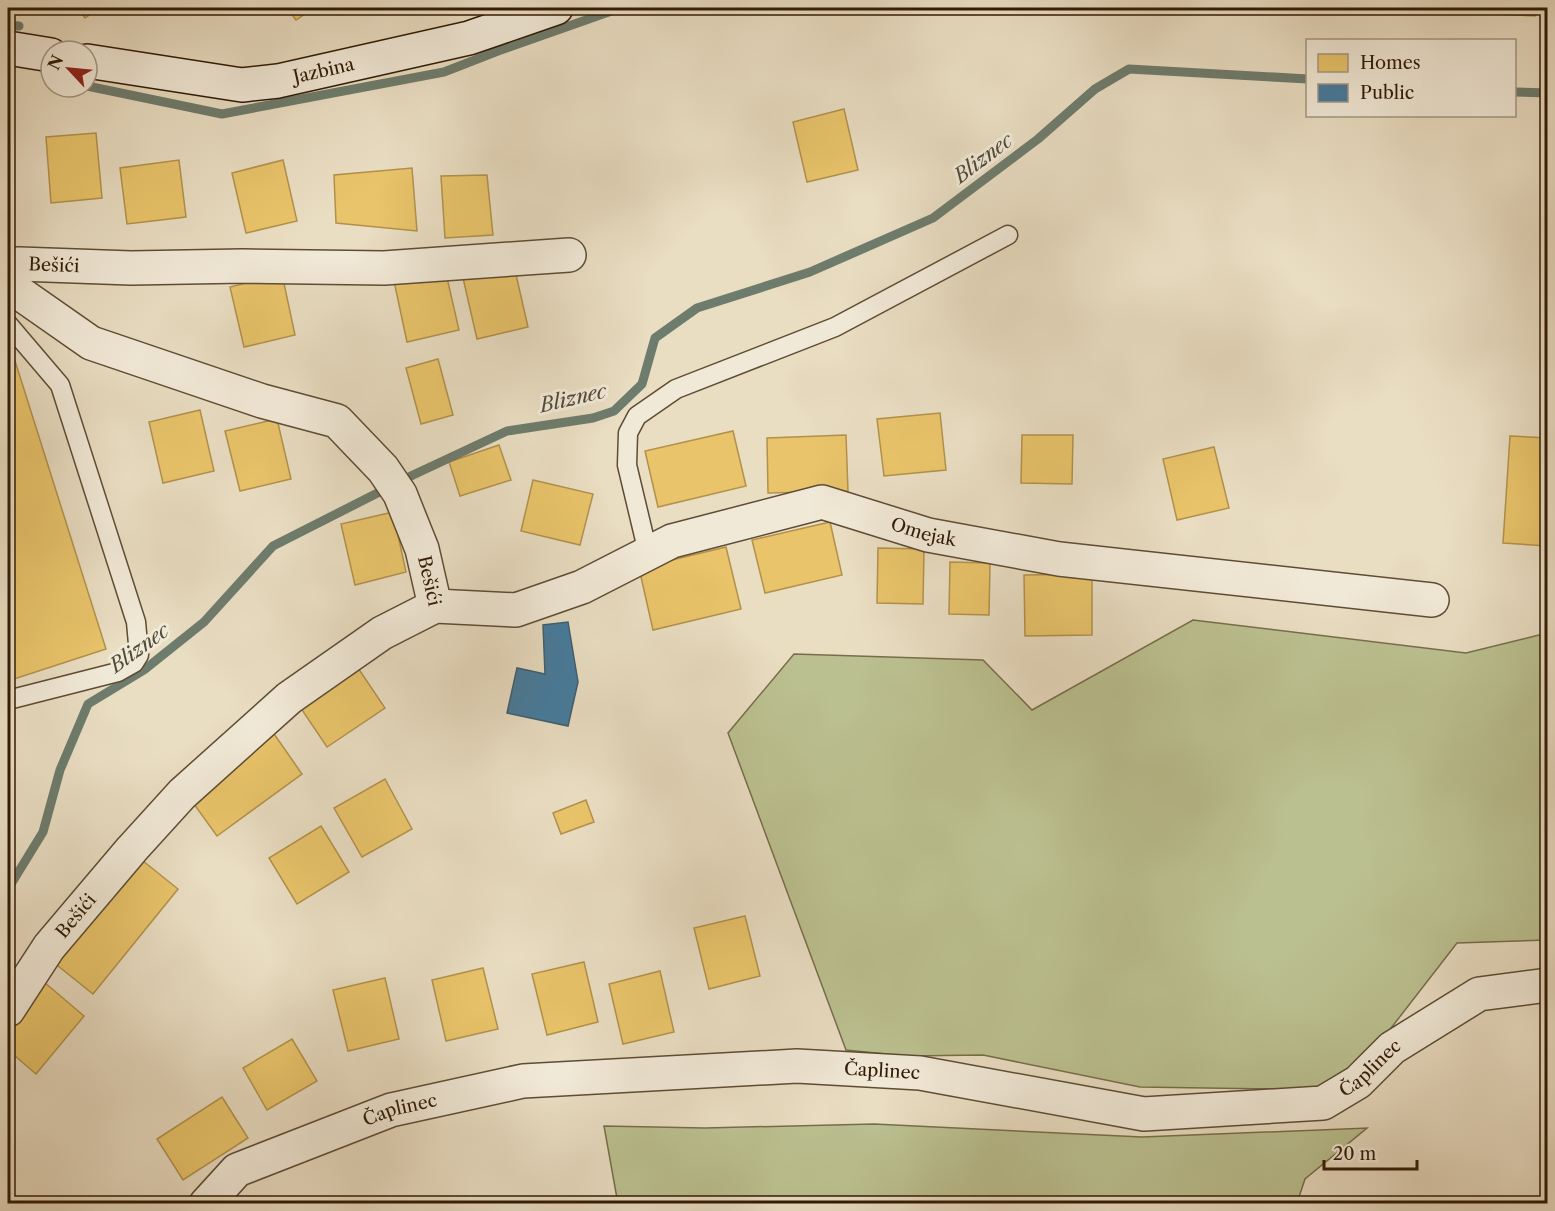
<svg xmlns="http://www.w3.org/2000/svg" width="1555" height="1211" font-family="'Libre Caslon Text',serif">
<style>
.green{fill:#bbc090;stroke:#766e4a;stroke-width:1.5}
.homes{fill:#e9c46a;stroke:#b2914c;stroke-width:1.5}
.public{fill:#457b9d;stroke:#3f5e6f;stroke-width:1.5}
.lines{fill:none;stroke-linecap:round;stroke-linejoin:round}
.stream{stroke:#6e7c6d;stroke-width:9}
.lane-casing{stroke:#5e4c34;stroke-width:21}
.street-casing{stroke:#5e4c34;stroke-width:36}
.secondary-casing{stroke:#301b05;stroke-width:36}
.lane{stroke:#f1e9d7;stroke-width:18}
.street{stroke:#f1e9d7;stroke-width:33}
.secondary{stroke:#f1e9d7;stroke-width:33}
.labels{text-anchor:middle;stroke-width:6;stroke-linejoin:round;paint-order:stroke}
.street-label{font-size:18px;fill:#301b05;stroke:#f1e9d7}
.water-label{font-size:20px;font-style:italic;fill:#4f4b39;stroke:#f1e9d7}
</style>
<rect width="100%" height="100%" fill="#e9ddc2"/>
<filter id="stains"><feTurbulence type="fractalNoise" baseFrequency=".00333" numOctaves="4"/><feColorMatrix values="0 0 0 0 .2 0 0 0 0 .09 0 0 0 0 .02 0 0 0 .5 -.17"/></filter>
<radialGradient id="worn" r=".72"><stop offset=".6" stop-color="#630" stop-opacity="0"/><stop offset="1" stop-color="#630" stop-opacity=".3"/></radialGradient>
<g class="green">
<path d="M1193,620L1466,653L1547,633V940L1457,943L1343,1090L1140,1087L983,1055L906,1056L846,1050L728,733L794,654L983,660L1032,710Z"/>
<path d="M874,1124L1142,1137L1367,1128L1305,1179L1297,1203L618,1204L604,1126L705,1128Z"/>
</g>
<g class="homes">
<path d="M78,8H99L85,18Z"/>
<path d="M287,8H314L296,20Z"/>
<path d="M1455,8H1535V16L1455,12Z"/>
<path d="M844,109L858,170L807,182L793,122Z"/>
<path d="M96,133L102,198L51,203L46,137Z"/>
<path d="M179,160L186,217L127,224L120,168Z"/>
<path d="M283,160L297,221L246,233L232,173Z"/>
<path d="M412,168L417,231L336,223L334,175Z"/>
<path d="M487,175L493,235L445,238L441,176Z"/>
<path d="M514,266L528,327L477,339L463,278Z"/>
<path d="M445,269L459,330L407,342L394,281Z"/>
<path d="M282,274L295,335L244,347L230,287Z"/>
<path d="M10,345L106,649L8,681V346Z"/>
<path d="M438,359L453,415L421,424L406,368Z"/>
<path d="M200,410L214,471L163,483L149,422Z"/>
<path d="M940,413L946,470L884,476L877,419Z"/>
<path d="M277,419L291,479L240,491L225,431Z"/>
<path d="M733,431L746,486L658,507L645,451Z"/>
<path d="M846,435L848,491L768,493L767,438Z"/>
<path d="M1022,435H1073L1072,484L1021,483Z"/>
<path d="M1510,436L1548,438V546L1503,543Z"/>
<path d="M499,445L511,480L460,496L449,462Z"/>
<path d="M1214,447L1229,508L1177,520L1163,459Z"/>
<path d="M533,480L593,494L580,545L521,531Z"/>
<path d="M393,512L406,572L355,585L341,524Z"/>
<path d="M830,522L842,575L765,593L752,540Z"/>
<path d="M726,547L741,609L653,630L639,568Z"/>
<path d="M878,548L924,549L923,604L877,603Z"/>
<path d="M950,562L990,563L989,615L949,614Z"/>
<path d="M1092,574V635L1025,636L1024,575Z"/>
<path d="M354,662L385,708L327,747L296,701Z"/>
<path d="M272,731L302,774L217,836L186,793Z"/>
<path d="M385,779L412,829L362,857L334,808Z"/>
<path d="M586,800L594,822L561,834L553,813Z"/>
<path d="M321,826L349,872L297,904L269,858Z"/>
<path d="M138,857L178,889L93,994L53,962Z"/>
<path d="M745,916L760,976L709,989L694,928Z"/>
<path d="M584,962L598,1022L547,1035L532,974Z"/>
<path d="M483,968L498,1029L446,1041L432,980Z"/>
<path d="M660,971L674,1032L623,1044L609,984Z"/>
<path d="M385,978L399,1039L348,1051L333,990Z"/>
<path d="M44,982L84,1016L36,1074L8,1050V1027Z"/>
<path d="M292,1039L317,1081L267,1110L243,1068Z"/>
<path d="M222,1097L248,1138L183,1180L157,1139Z"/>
</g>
<path class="public" d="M568,622L578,682L568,726L507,713L517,668L545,674L543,625Z"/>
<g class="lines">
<g class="stream">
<path d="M8,25L19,26"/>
<path d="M87,86L222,114L444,72L498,51L620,8"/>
<path d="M1514,92L1548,93"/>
<path d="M8,889L43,832L60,770L88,704L144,670L204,622L273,546L413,475L507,431L593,418L614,411L642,384L655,338L697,308L810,272L933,218L1038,139L1095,89L1129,69L1308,79"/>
</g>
<g class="lane-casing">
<g id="lane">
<path d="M8,324L60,385L136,622L139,655L134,663L118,672L8,700"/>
<path d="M648,553L627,465L628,433L637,416L676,389L835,327L1008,235"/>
</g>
</g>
<g class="street-casing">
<g id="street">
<path id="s1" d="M8,265L19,264L131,268L243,266L384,268L569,255"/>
<path id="s2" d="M8,285L91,343L262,401L337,421L383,469L400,494L422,549L435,606L382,633L289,698L182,794L132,849L49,947L8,1010"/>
<path id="s3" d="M435,606L516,610L582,587L672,541L822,502L928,535L1059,559L1432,600"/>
<path id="s4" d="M206,1204L237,1170L391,1110L523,1081L797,1066L920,1073L1144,1114L1323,1103L1358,1082L1392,1048L1479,994L1548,985"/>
</g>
</g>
<g class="secondary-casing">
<g id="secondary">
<path d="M8,48L51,55"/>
<path id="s5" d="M87,61L242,85L278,81L469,38L556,8"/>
</g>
</g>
<use href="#lane" class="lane"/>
<use href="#street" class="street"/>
<use href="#secondary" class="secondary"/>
</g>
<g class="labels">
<g class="street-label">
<text dy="6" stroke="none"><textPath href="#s5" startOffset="240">Jazbina</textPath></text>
<text dy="6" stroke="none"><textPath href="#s1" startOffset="46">Bešići</textPath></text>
<text dy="6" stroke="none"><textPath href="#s3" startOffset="513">Omejak</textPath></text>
<text dy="6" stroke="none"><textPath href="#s2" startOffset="548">Bešići</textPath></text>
<text transform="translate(76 916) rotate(-50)" y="6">Bešići</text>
<text dy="6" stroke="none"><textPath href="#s4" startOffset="1210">Čaplinec</textPath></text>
<text dy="6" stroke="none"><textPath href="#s4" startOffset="706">Čaplinec</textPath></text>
<text dy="6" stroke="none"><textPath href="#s4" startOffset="220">Čaplinec</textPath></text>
</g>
<g class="water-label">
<text transform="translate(983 158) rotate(-37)" y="7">Bliznec</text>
<text transform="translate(573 398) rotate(-13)" y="7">Bliznec</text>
<text transform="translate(139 648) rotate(-36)" y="7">Bliznec</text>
</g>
</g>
<rect width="1555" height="1211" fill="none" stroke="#e9ddc2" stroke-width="30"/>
<rect x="9" y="9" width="1537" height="1193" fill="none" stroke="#301b05" stroke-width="3"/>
<rect x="15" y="15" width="1525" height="1181" fill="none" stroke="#301b05" stroke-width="1.5"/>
<rect x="1306" y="39" width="210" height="78" fill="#f1e9d7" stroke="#a49783" stroke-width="1.5"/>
<rect x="1318" y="54" width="30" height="18" fill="#e9c46a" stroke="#a49783" stroke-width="1.5"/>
<text x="1360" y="69" font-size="18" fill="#301b05">Homes</text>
<rect x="1318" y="84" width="30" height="18" fill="#457b9d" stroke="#a49783" stroke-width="1.5"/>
<text x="1360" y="99" font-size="18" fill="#301b05">Public</text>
<g transform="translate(69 69) rotate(296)"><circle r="28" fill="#f1e9d7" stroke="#a49783" stroke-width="1.5"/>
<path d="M0-4.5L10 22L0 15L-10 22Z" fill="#8f2418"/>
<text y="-9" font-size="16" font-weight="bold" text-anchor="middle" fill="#301b05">N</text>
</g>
<path d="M1324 1160v9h93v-9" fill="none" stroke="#301b05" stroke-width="3"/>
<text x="1333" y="1160" font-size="18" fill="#301b05" stroke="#f1e9d7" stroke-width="4.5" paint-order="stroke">20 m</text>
<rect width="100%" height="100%" filter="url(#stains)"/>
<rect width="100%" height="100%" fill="url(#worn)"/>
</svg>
